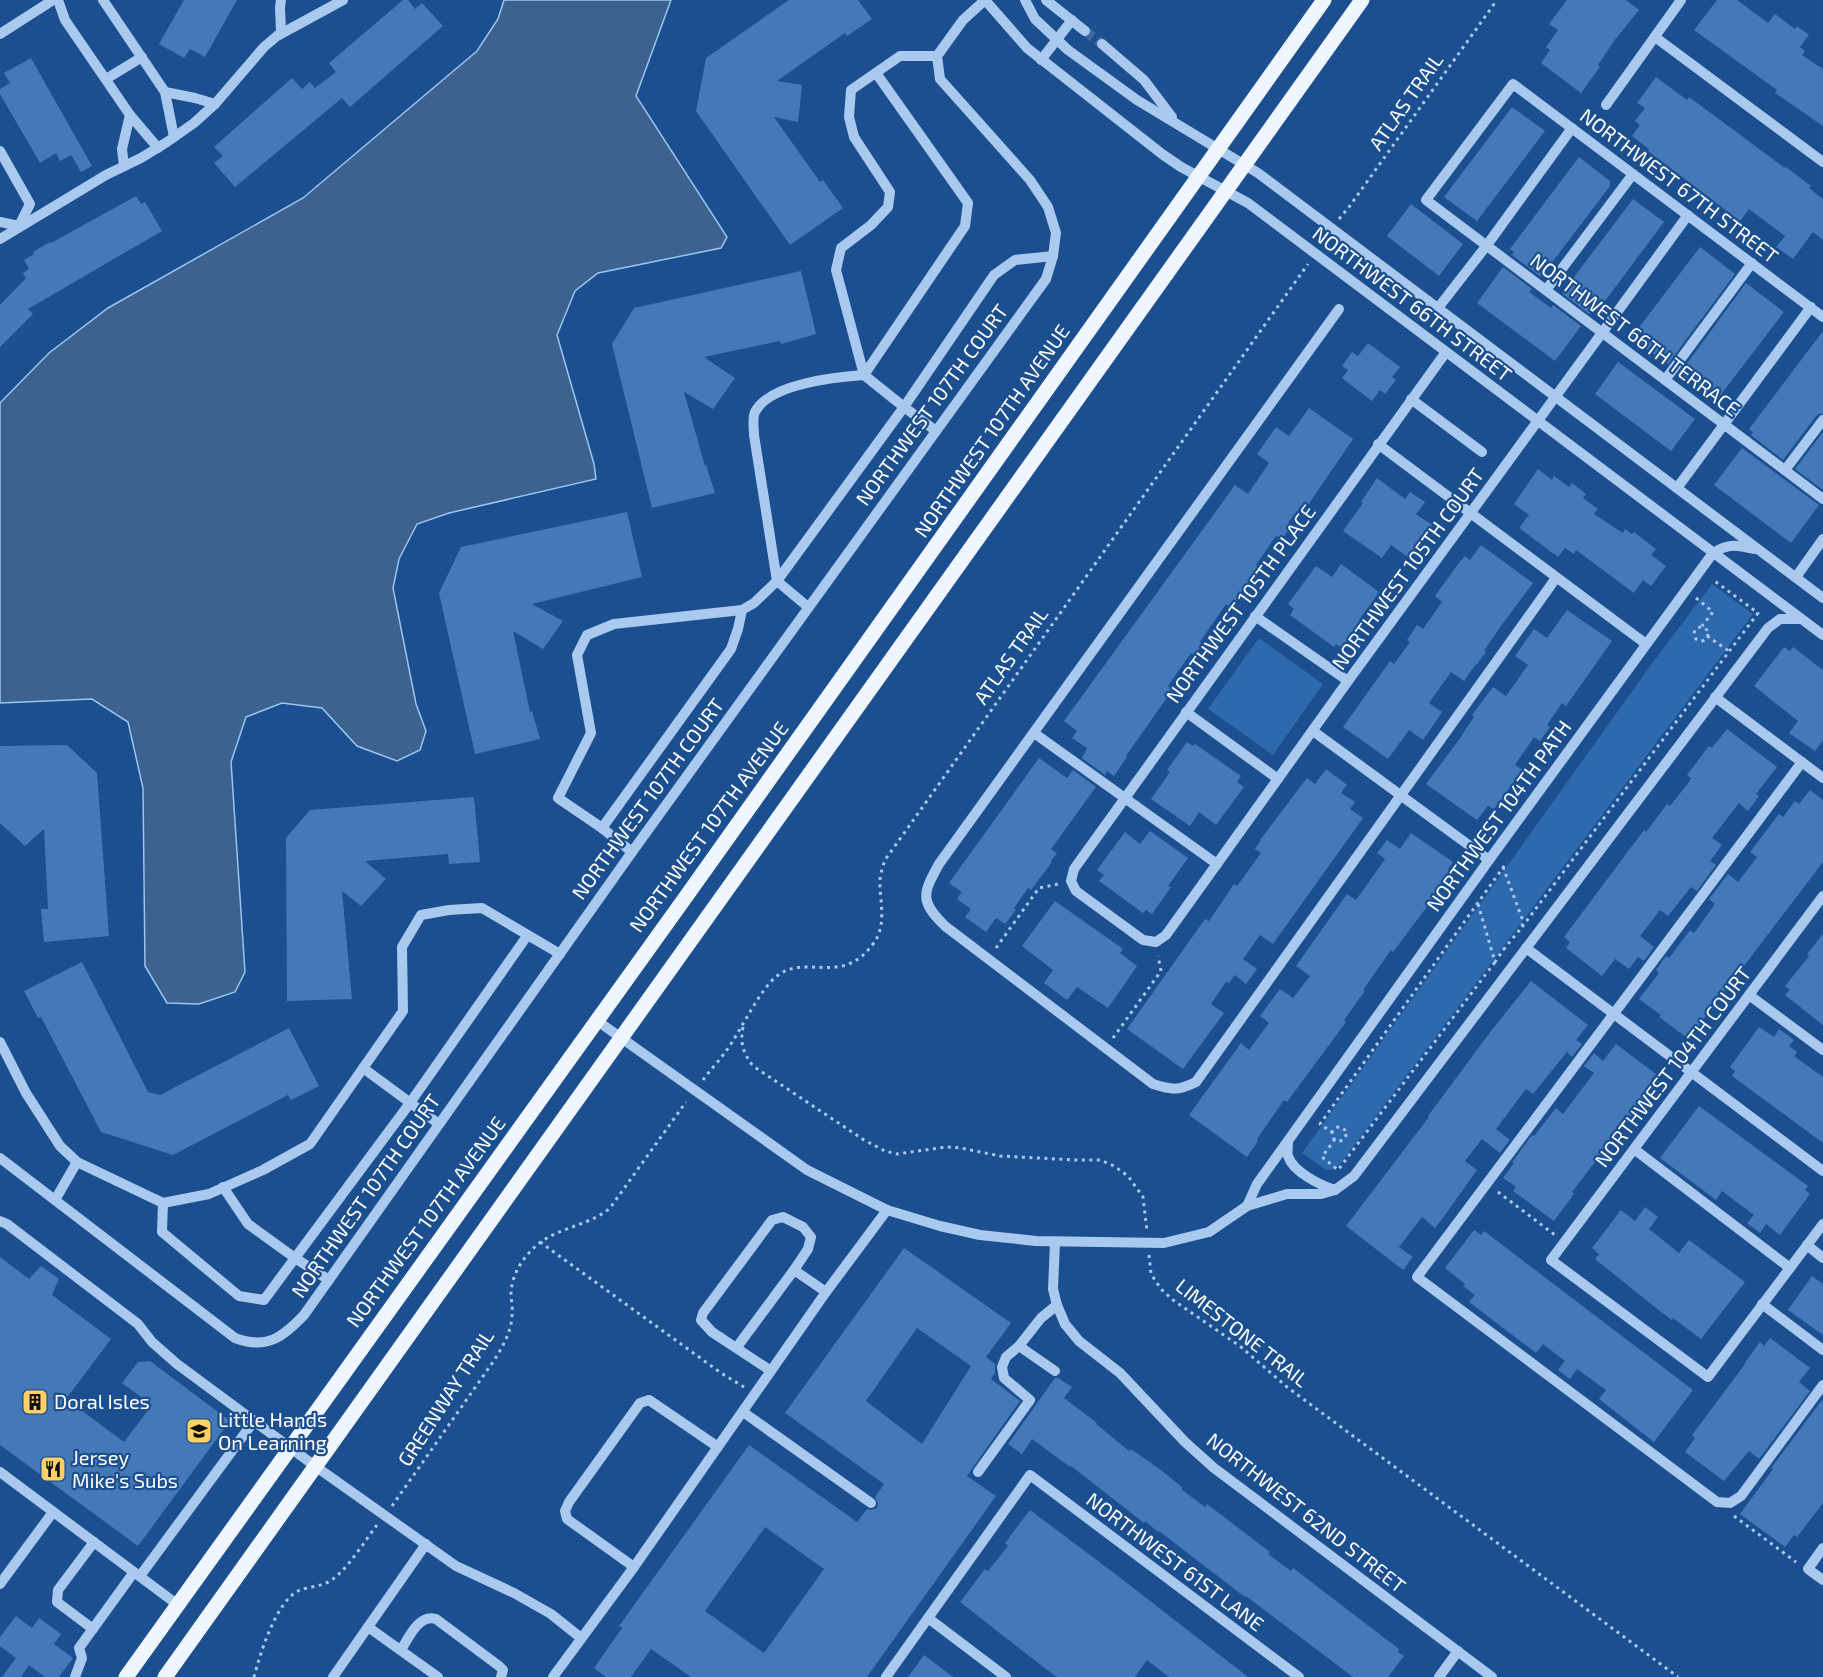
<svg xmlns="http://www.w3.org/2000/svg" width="1823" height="1677" font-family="'Exo 2',sans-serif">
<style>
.green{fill:#2e69ad}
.water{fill:#3c6290;stroke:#9cc4f0;stroke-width:1.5}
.building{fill:#4478b7;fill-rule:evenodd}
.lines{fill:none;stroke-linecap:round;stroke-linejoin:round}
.minor-tunnel{stroke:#3d69a0;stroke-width:10;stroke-dasharray:10 5;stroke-linecap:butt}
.path{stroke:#a9c9ee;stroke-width:3;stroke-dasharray:3 4.5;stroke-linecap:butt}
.minor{stroke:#a9c9ee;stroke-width:10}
.major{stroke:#f0f6ff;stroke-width:15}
.labels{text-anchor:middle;stroke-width:4.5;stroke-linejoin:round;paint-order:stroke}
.street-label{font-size:20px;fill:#fff;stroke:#1b4f8f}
.poi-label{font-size:20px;fill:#fff;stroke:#1b4f8f;text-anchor:start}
</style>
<rect width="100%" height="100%" fill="#1b4f8f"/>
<g class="green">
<path d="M1712,584L1753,614L1341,1163L1332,1170H1326L1302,1153L1653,662Z"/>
<path d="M1259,638L1323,684L1273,755L1208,709Z"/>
</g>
<path class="water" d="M504,0H671L636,96L727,237L721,248L598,273L575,291L557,335L594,464L596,479L449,513L417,524L399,559L393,588L416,704L426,731L420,750L397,761L357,746L322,708L282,703L246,717L231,762L245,972L235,992L199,1004L167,1003L145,966L143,788L128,722L92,699L0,703V403L49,353L108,308L303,198L477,51L498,19Z"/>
<g class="building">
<path d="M184,0H237L205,57L190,49L184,58L159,44Z"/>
<path d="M403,0H408L415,9L422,3L443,26L350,107L342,98L235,187L214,163L223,156L214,147L292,78L302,89L310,82L315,88L336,72L329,63Z"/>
<path d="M789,0H858L872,19L847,36L845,33L777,81L802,85L798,122L774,117L820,182L823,180L843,208L790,245L696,111L706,58Z"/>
<path d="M1567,0H1626L1639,10L1614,41L1598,65L1600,67L1581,93L1541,63L1550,50L1546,47L1558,30L1549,24Z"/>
<path d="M1717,0H1737L1768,23L1775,14L1795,29L1797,26L1809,35L1800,47L1805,51L1802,55L1823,69V126L1775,93L1777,90L1694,30Z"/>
<path d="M31,58L92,166L81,172L71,155L60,161L56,153L40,163L0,94V89L10,83L4,73Z"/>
<path d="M1656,77L1687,100L1689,97L1785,168L1786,167L1811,186L1809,188L1823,199V240L1813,232L1793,259L1776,247L1785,236L1749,209L1740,221L1648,151L1649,149L1632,136L1640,125L1635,121L1645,108L1637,103Z"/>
<path d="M1512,107L1545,131L1477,221L1444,197Z"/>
<path d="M1579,157L1610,181V186L1541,277L1512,255L1514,252L1510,249Z"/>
<path d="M136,196L141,204L145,202L162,231L28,309L33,314L0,347V305L26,278L23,273L29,269L24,260L34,254L33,252L50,242L51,243Z"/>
<path d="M1633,199L1664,222L1596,313L1593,310L1589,314L1562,293Z"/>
<path d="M1411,204L1463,244L1439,276L1387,236Z"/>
<path d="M1700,247L1735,274L1668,364L1631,338Z"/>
<path d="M1503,267L1532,289L1529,292L1551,308L1553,305L1581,326L1555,361L1477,303Z"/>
<path d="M801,271L816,334L781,344L780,341L704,357L735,378L713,409L684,392L705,466L706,465L715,493L652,508L612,344L634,308Z"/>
<path d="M1746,283L1784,312L1716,401L1680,373Z"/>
<path d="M1823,331V413L1817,415L1783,460L1751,435L1753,432L1749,429Z"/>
<path d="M1368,343L1400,367L1392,377L1396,380L1385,394L1380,390L1372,401L1342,378L1348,370L1342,366L1352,352L1358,356Z"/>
<path d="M1618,362L1695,419L1671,451L1595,394Z"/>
<path d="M1309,408L1353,439L1308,505L1304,502L1288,523L1292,525L1282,539L1276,536L1256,565L1261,568L1238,600L1232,608L1226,604L1200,642L1203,644L1194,655L1191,653L1168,686L1173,689L1126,756L1127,757L1114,776L1107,771L1105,775L1082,758L1087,748L1072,738L1077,731L1064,721L1235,485L1248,494L1269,463L1257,454L1276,427L1289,436Z"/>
<path d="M1823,432V490L1795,469Z"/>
<path d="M1742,448L1819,505L1791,543L1714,485Z"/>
<path d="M1538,469L1552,480L1554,476L1569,487L1572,483L1586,494L1583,498L1598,509L1594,514L1623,533L1625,529L1632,534L1634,532L1656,549L1651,555L1666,566L1651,586L1643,580L1634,593L1576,550L1574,554L1565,548L1558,557L1519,528L1529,515L1514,504Z"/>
<path d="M1377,478L1405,499L1410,492L1425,502L1416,514L1432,525L1408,557L1391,545L1382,558L1343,531L1363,503L1361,502Z"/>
<path d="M627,512L642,577L532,604L563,621L543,649L513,631L530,712L532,711L540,739L475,754L439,593L461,547Z"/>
<path d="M1481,545L1533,583L1501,626L1484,651L1486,652L1477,664H1476L1464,681L1451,672L1429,703L1442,712L1423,740L1409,730L1388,759L1343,727L1390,661L1394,664L1410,642L1407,640L1417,625L1423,629L1442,602L1435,596L1458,564L1465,556L1470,560Z"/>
<path d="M1341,564L1379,592L1359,620L1362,621L1342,648L1336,644L1334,647L1290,615L1294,609L1288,604L1316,566L1332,577Z"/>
<path d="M1567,610L1612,641L1566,706L1562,703L1547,725L1550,727L1540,741L1534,737L1515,765L1523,770L1500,801L1494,809L1488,806L1477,820L1426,784L1458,741L1474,717L1472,715L1493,687L1506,696L1528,665L1515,656L1534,629L1547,638Z"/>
<path d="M1784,647L1790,651L1793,647L1823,670V740L1815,751L1789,733L1798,721L1754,686Z"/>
<path d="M1727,729L1777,767L1756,794L1759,796L1748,811L1739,803L1712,838L1722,845L1710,861L1716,865L1697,891L1691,887L1668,916L1660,910L1640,936L1654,947L1644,961L1638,957L1629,969L1615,959L1602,976L1566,948L1570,942L1564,937L1644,830L1646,832L1667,804L1670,806L1689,782L1691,778L1687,775L1709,746L1712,748Z"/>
<path d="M1187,742L1193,746L1195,744L1241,776L1237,782L1244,787L1216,825L1199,812L1190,826L1151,799L1170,772L1167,770Z"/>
<path d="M67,745L97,773L109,936L44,942L41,909H48L44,829L25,846L0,823V746Z"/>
<path d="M1039,758L1067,778L1073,770L1096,787L1051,849L1057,853L1051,861L1052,862L1031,890L1028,888L1014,908L1016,910L1005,924L996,918L986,932L965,917L971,909L957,899L962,892L949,883Z"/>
<path d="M1326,769L1347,785L1341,793L1355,802L1350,809L1363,818L1273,944L1260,935L1243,959L1257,969L1246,984L1235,975L1229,983L1226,982L1211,1004L1224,1013L1183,1069L1127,1029L1205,919L1209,921L1234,884L1237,886L1261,853L1255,849L1261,840H1260L1307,778L1315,784Z"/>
<path d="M1810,790L1823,800V862L1693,1033L1691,1031L1686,1037L1659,1017L1661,1015L1639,999L1659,973L1656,970L1666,956L1669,958L1690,930L1694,933L1715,904L1709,899L1728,874L1738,882L1757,857L1750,852L1779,814L1783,817L1795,801L1799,804Z"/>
<path d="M474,797L480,862L449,864L448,854L365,861L386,879L361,906L342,891L352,999L287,1001L286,838L310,810Z"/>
<path d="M1150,831L1188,858L1168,886L1171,887L1152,914L1146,910L1143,913L1099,881L1104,875L1097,870L1125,832L1140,844Z"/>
<path d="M1411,833L1453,862L1448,869L1453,872L1393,952L1391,950L1363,990L1365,991L1344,1020L1346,1022L1287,1102L1284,1100L1257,1139L1258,1141L1247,1157L1189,1115L1241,1043L1249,1050L1269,1023L1260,1016L1280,989L1293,998L1310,976L1296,966L1347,894L1356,900L1385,859L1377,853L1387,840L1400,849Z"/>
<path d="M1055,901L1123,949L1120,953L1137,966L1108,1008L1077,987L1067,1000L1044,983L1053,970L1022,946Z"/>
<path d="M1823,934V1025L1785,995L1790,990L1785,986L1809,956L1807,954Z"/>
<path d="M82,962L148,1092L160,1095L289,1028L319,1086L291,1100L288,1095L173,1155L101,1132L41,1017L38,1018L24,991Z"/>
<path d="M1531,981L1588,1025L1576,1040L1582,1044L1572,1057L1567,1052L1533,1094L1526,1089L1496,1129L1510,1140L1500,1153L1482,1139L1465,1161L1477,1170L1445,1215L1435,1228L1422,1217L1399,1247L1413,1257L1403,1270L1346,1226L1429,1117L1428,1116L1491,1031Z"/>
<path d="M1759,1027L1774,1037L1779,1029L1794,1040L1789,1046L1797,1052L1794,1056L1823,1077V1143L1732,1076L1735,1071L1730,1067Z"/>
<path d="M1616,1044L1656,1074L1651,1080L1656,1083L1572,1192L1574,1194L1554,1221L1513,1191L1516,1187L1503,1178L1514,1163L1512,1162L1532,1135L1534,1136L1556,1108L1563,1114L1594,1073L1584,1066L1594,1053L1603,1061Z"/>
<path d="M1699,1106L1808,1186L1805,1190L1810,1194L1780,1235L1766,1224L1760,1233L1747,1223L1754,1215L1722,1191L1716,1200L1660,1158Z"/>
<path d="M1645,1207L1658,1217L1649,1229L1679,1253L1689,1240L1745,1282L1701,1339L1673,1318L1672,1320L1661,1312L1595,1259L1599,1254L1592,1248L1621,1210L1635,1221Z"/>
<path d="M1474,1230L1481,1235L1484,1231L1693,1390L1654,1442L1599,1399L1606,1390L1577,1369L1570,1379L1558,1370L1565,1361L1543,1344L1536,1353L1469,1302L1475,1295L1463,1286L1465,1284L1445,1268Z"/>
<path d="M904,1248L1011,1323L986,1357L995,1364V1373L991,1379L1020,1401L967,1476L996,1496L867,1677H691L651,1649L631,1677H606L594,1668L622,1628L619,1626L749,1445L857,1522L867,1509L871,1510L877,1508L878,1503L875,1497L884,1484L785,1413ZM917,1328L971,1366L922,1444L866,1401ZM765,1527L824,1569L764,1653L705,1611Z"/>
<path d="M0,1257L29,1279L41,1266L59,1279L52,1295L111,1339L66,1399L124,1442L152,1405L122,1383L138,1362L150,1361L230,1421L138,1546L0,1445Z"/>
<path d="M1812,1276L1823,1284V1335L1788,1310Z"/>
<path d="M1770,1338L1810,1368L1799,1382L1810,1391L1759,1459L1749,1451L1724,1481L1685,1452L1695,1438L1692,1435L1745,1364H1744L1760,1342L1764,1346Z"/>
<path d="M1055,1378H1058L1072,1387L1064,1398L1097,1423L1096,1424L1129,1451L1131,1449L1161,1470L1183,1488L1181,1489L1205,1507L1207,1504L1270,1552L1268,1554L1291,1571L1293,1568L1399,1649L1398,1652L1404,1656L1388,1677H1353L1246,1596L1245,1597L1237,1591L1159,1531L1158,1532L1145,1521L1144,1523L1071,1466L1070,1467L1032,1439L1022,1454L1008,1444Z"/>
<path d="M1822,1400L1823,1401V1503L1797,1537L1794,1535L1785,1547L1740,1514L1773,1469L1771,1468Z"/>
<path d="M1030,1510L1118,1576L1248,1677H1169L1147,1660L1135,1677H1057L1047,1670L960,1602L985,1569L988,1571L1008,1546L1005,1543Z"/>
<path d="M16,1616L32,1628L39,1618L61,1634L54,1644L73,1658L59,1677H45L29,1665L21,1677H2L16,1658L0,1646V1637Z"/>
<path d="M924,1655L953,1677H908Z"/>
</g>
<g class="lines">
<path class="minor-tunnel" d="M1085,31L1102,44"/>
<g class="path">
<path d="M1339,219L1349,207L1497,0"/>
<path d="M1696,598L1713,612L1702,626"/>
<circle cx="1701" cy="634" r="7"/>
<path d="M1707,636L1729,651"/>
<path d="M1503,867L1523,921L1522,927L1504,949L1508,952"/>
<path d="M1478,904L1495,962L1504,949"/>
<path d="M1522,927L1758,613L1712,579"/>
<path d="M996,948L1039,888L1058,884"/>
<path d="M743,1027C740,1043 743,1053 753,1066L864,1140L885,1151L897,1154L946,1147L961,1148L1000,1156L1076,1160H1100L1114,1166L1128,1176L1143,1197L1147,1231"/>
<path d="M1113,1038L1161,971L1158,956"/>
<path d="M703,1080C710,1070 719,1061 726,1051C741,1031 759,990 777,976C806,953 842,987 873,944C886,927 881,907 880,887C879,878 882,869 885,860L1308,264"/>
<circle cx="1339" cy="1134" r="7"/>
<path d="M1333,1133L1320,1124L1507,862"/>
<path d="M1335,1139L1322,1157L1338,1170L1495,962"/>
<path d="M1498,1192L1555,1235"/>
<path d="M540,1242L721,1373L744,1387"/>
<path d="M1149,1255L1151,1274L1161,1289L1173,1300L1241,1347L1287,1387L1678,1677"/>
<path d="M392,1506L493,1362C502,1348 511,1333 512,1316C513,1308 511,1300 511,1293C512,1274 523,1257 537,1245C558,1227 589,1226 610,1208L686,1102"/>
<path d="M1734,1516L1796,1562"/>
<path d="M254,1677C260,1654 276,1602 298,1591C308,1586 323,1587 333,1579C349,1567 364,1542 377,1525"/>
</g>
<g class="minor">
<path d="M58,0L65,20L130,115L158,148"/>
<path d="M103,0L165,92L174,137"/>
<path d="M985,0L1027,48L1162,154L1181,167L1248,203L1823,635"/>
<path d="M1025,0L1035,19L1068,50L1137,100L1258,173L1823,598"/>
<path d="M1046,0L1085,31"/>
<path d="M281,33L280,7L281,0"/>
<path d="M0,34L53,0"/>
<path d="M1655,37L1823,162"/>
<path d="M1102,44L1144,80L1172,117"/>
<path d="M1041,60L1072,20"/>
<path d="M106,79L142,57"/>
<path d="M165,92L195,98L215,104"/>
<path d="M1606,105L1681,0"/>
<path d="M0,151L30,204L19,226L0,222"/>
<path d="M124,166L122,149L130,115"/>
<path d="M0,239L106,175L141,158L167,142L194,123L215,104L264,47L277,36L343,0"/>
<path d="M1546,290L1633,174"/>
<path d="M1438,308L1487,245L1572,128"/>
<path d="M1339,309L939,864C923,893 919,901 945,926L1153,1084C1172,1090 1178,1091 1196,1082L1556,578"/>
<path d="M1823,317L1513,84L1426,200L1823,499"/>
<path d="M1446,352L1074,869L1071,881L1076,891L1143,940L1156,942L1166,935L1348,681L1688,215"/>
<path d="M1665,380L1752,263"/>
<path d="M1411,399L1482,452"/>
<path d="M936,431L904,407L994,275L1015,260L1053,256"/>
<path d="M1378,444L1646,644"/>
<path d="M1785,470L1823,420"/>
<path d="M1677,488L1811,307"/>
<path d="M1796,577L1823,539"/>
<path d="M808,607L777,581L904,407L864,375L836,270L841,248L871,225L888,207L890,192L854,137L849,117L851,90L900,56H937"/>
<path d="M1255,616L1348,681"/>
<path d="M1715,697L1823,778"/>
<path d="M1186,712L1278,779"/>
<path d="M1313,731L1489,860"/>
<path d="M1034,733L1217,864"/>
<path d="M1802,762L1417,1277L1717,1502L1730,1503L1741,1496L1823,1385"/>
<path d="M602,828L558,798L591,733L577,655L587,635L614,624L742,610"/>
<path d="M632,852L602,828L731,649L738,629L742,610L754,603L777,581L754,435C754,428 752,418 755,412C769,384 835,377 864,375L965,226L968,203L876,73"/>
<path d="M1823,896L1551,1260L1708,1377L1823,1224"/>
<path d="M1526,948L1823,1171"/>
<path d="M1749,995L1823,1050"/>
<path d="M596,1020L807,1170L887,1210L940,1226L980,1235L1036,1241L1164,1243L1209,1232L1247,1206L1287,1194H1321L1335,1190L1354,1176L1768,628L1780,619H1801"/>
<path d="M0,1042L26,1093L60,1146L77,1162L163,1203"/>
<path d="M363,1068L439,1124"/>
<path d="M1288,1141C1288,1145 1287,1152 1288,1156C1293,1172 1320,1185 1335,1190"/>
<path d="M1634,1149L1790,1268"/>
<path d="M0,1158L235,1338C267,1350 283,1337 304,1315L632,852L1046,279L1053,256L1056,233L1048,207L1030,180L940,79L937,56L963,20L985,0"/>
<path d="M223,1187L248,1224L295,1258L410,1103L527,936"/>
<path d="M55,1200L77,1162"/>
<path d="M1247,1206L1257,1184L1489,860L1713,553C1729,543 1737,545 1754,549"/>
<path d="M0,1221L7,1224L138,1324L152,1342L177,1364L315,1466L456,1566L514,1593L551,1614L581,1638"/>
<path d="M1055,1242L1053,1289L1057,1305L1065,1324L1079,1341L1120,1373L1185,1442L1214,1468L1492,1677"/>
<path d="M1807,1245L1823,1258"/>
<path d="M329,1280L295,1258L264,1300L239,1296L162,1232L163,1203L209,1194L263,1170L310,1144L403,1011L402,947L421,915L449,910L482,908L560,954"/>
<path d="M1762,1304L1823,1350"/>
<path d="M1019,1346L1055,1371"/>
<path d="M737,1347L794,1270"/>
<path d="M771,1371L712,1332L701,1320L703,1313L772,1220L783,1217L803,1227L811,1237L808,1249L794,1270L826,1292"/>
<path d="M743,1412L871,1503"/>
<path d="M0,1472L178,1605"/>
<path d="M978,1472L1030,1400L1004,1378L1002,1367L1006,1357L1019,1346L1041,1318L1057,1305"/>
<path d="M1823,1548L1808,1569L1823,1580"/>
<path d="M634,1567L567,1519L565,1511L569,1502L640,1403L649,1400L718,1447"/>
<path d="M140,1576L254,1421"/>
<path d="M0,1584L53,1512"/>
<path d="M928,1618L1006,1677"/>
<path d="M368,1627L438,1677"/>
<path d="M93,1629L57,1602L58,1590L94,1542"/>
<path d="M401,1650C409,1637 419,1614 436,1619L499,1666L503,1670L501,1677"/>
<path d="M75,1677L82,1658L79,1648L134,1572"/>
<path d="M333,1677L426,1544"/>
<path d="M553,1677L634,1567L826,1292L887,1210"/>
<path d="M886,1677L1030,1475L1299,1677"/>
<path d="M1439,1677L1458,1651"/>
</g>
<g class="major">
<path d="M126,1677L685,898L1324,0"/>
<path d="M165,1677L1362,0"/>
</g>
</g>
<defs>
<g id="building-square" transform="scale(1.35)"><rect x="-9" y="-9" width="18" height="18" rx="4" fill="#ffd166" stroke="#1b4f8f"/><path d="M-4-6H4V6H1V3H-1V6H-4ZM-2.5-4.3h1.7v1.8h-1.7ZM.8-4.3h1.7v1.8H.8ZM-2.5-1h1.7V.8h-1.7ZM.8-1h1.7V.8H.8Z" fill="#111"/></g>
<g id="school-square" transform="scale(1.35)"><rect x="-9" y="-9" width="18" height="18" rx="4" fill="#ffd166" stroke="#1b4f8f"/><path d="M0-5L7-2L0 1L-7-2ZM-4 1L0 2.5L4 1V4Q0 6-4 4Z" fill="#111"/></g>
<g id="restaurant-square" transform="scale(1.35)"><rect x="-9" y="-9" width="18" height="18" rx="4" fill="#ffd166" stroke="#1b4f8f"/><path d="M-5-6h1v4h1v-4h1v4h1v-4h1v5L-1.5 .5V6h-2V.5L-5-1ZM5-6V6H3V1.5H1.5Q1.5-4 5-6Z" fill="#111"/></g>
</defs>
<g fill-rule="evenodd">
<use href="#building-square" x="35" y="1402"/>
<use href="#school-square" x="199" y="1431"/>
<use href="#restaurant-square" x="53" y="1469"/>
</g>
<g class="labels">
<g class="street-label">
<text transform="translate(1406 102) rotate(-55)" y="7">ATLAS TRAIL</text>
<text transform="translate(1679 186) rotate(37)" y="7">NORTHWEST 67TH STREET</text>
<text transform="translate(1412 304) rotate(37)" y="7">NORTHWEST 66TH STREET</text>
<text transform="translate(1635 335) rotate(37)" y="7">NORTHWEST 66TH TERRACE</text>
<text transform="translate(932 405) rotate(-54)" y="7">NORTHWEST 107TH COURT</text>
<text transform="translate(992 431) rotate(-55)" y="7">NORTHWEST 107TH AVENUE</text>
<text transform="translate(1408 569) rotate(-54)" y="7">NORTHWEST 105TH COURT</text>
<text transform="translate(1241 604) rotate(-54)" y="7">NORTHWEST 105TH PLACE</text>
<text transform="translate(1011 656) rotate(-55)" y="7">ATLAS TRAIL</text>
<text transform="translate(648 799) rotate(-54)" y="7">NORTHWEST 107TH COURT</text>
<text transform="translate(1499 816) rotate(-54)" y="7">NORTHWEST 104TH PATH</text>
<text transform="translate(709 827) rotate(-54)" y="7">NORTHWEST 107TH AVENUE</text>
<text transform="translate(1673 1067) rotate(-53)" y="7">NORTHWEST 104TH COURT</text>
<text transform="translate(366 1196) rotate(-55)" y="7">NORTHWEST 107TH COURT</text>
<text transform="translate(426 1222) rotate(-54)" y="7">NORTHWEST 107TH AVENUE</text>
<text transform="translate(1242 1333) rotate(38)" y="7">LIMESTONE TRAIL</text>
<text transform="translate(446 1398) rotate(-57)" y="7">GREENWAY TRAIL</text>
<text transform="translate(1306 1513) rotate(38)" y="7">NORTHWEST 62ND STREET</text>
<text transform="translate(1175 1562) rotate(37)" y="7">NORTHWEST 61ST LANE</text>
</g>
<g class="poi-label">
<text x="54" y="1409">Doral Isles</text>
<text x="218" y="1427">Little Hands<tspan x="218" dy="23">On Learning</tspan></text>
<text x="72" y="1465">Jersey<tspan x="72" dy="23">Mike's Subs</tspan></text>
</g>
</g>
</svg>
